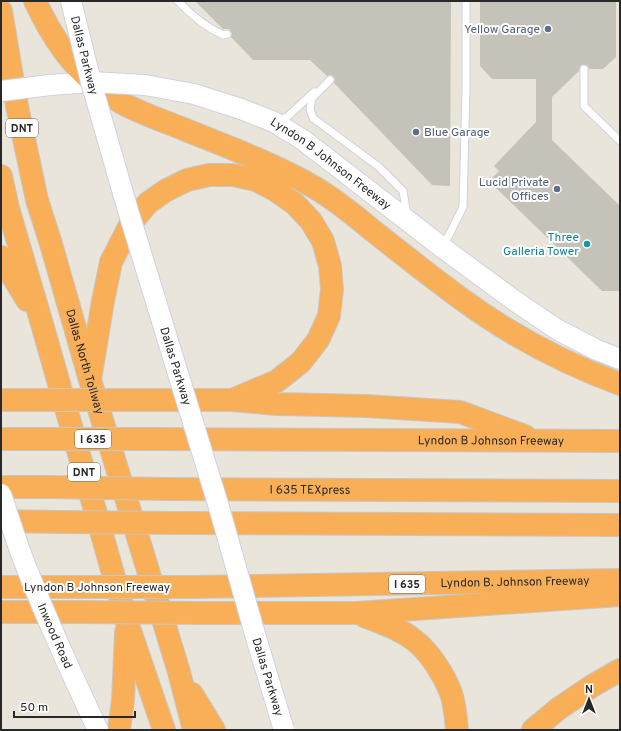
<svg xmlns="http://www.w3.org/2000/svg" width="621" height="731" font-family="Overpass,sans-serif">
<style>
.building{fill:#c5c2ba}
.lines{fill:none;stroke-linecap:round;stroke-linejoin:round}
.lane-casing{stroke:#cfd1e1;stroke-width:9}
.secondary-casing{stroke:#cfd1e1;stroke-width:22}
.highway-casing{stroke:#c7c7c7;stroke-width:24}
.lane{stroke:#fff;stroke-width:7}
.secondary{stroke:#fff;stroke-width:20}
.highway{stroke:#f8af57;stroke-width:22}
.secondary-bridge-casing{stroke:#cfd1e1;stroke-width:22;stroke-linecap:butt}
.highway-bridge-casing{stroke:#c7c7c7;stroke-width:24;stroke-linecap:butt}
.secondary-bridge{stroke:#fff;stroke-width:20}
.highway-bridge{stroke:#f8af57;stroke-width:22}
.service-dot{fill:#5c6f8a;stroke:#fff;stroke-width:1.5}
.culture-dot{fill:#0f9aa8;stroke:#fff;stroke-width:1.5}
.labels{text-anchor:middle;stroke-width:4;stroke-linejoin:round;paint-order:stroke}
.shield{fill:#fff;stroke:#686868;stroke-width:1}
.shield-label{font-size:11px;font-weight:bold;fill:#282828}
.service-label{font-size:12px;fill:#4e5e75;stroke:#fff;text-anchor:end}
.street-label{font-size:12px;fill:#282828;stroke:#fff}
.culture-label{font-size:12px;fill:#0d838f;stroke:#fff;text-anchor:end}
</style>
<rect width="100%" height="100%" fill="#eae5da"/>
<g class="building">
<path d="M195,1H451L450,186L432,185L334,83L335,79L333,76L331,75L327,76L310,60H253L231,37L232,33L230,30L228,29H223Z"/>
<path d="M480,1H616V57L603,69H589L588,66L586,65H581L580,67L579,71L552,97V140L620,206V291H602L489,181L499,171L494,166L536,122V79H492L480,66Z"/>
</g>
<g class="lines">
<g class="lane-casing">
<g id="lane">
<path d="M178,1C191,15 206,27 223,35L227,34"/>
<path d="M584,69V106L620,141"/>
<path d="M330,80L312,98L310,109L313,118L379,167L403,191L407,215"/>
<path d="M277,121L287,117L314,92"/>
<path d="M443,247L463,207L466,90V1"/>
</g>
</g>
<g class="secondary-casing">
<g id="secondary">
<path d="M50,85L91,82"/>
<path id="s1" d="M241,109L274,122L303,140L443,248L515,301L558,330L597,350L620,359"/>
</g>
</g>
<g class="highway-casing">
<g id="highway">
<path d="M35,1C49,31 68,63 96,84C104,90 113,97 122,103C140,113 161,120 181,128C225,146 270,162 312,186C333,198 353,214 372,230C401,253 430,276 460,298C509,334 563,363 620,384"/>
<path id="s2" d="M1,11L17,106L37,200L51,244L90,380L179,672L194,730"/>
<path d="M1,176L8,208L42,324L126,619L164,730"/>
<path d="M1,257L27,300"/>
<path d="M91,374L103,301L111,262L131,223L148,203L165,191L187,180L209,175H233L256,180L275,190L295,204L311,221L323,241L330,266L332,289L329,316L318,340L301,362L277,381L232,400"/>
<path d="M1,400H21"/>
<path d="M139,400H232L277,404L366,406L460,412L525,436"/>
<path d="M1,439H33"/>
<path id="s3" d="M153,439L620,441"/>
<path d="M1,487H49"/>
<path id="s4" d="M165,489L620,491"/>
<path d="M1,521L59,522"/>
<path d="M178,523L620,525"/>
<path d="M1,587H86"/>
<path id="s5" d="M193,587L620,580"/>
<path d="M1,612H82"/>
<path d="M200,613H357L620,595"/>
<path d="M364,616C381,623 399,628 414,640C430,652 444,675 451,693C455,705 456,718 457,730"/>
<path d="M192,694L214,730"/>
<path d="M119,730L123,700L126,632"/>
<path d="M533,730L558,709L592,686L620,670"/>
</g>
</g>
<use href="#lane" class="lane"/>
<use href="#secondary" class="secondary"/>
<use href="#highway" class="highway"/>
<g class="secondary-bridge-casing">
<g id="secondary-bridge">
<path id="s6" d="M71,1L91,82L127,207L218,504L257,641L284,730"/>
<path d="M91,82L145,85L194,94L241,109"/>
<path d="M1,91L50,85"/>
<path id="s7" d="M1,494C10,521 18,548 29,574C50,627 74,679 98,730"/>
</g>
</g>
<g class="highway-bridge-casing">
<g id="highway-bridge">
<path d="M21,400H139"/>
<path d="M33,439H153"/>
<path d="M49,487L165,489"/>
<path d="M59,522L178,523"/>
<path d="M86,587H193"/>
<path d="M82,612L200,613"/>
</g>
</g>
<use href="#secondary-bridge" class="secondary-bridge"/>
<use href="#highway-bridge" class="highway-bridge"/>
</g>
<g class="service-dot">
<circle cx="548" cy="29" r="4"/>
<circle cx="416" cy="132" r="4"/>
<circle cx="557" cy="189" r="4"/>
</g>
<circle class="culture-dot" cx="587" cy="244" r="4"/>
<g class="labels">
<g class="shield">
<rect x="6" y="119" width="32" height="18" rx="3"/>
<rect x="75" y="430" width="36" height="18" rx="3"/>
<rect x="68" y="463" width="32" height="18" rx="3"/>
<rect x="389" y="575" width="36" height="18" rx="3"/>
</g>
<g class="shield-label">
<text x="22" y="132">DNT</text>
<text x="93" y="443">I 635</text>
<text x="84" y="476">DNT</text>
<text x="407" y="588">I 635</text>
</g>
<g class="service-label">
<text x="540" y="33">Yellow Garage</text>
<text x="424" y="136" text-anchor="start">Blue Garage</text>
<text x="549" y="186">Lucid Private<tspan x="549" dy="14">Offices</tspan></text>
</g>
<g class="street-label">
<text dy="4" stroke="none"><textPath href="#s6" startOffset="56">Dallas Parkway</textPath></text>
<text dy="4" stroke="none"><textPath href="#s1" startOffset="106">Lyndon B Johnson Freeway</textPath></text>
<text dy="4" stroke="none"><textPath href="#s2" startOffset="361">Dallas North Tollway</textPath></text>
<text dy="4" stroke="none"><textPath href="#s6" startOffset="380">Dallas Parkway</textPath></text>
<text dy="4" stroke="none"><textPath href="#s3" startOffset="338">Lyndon B Johnson Freeway</textPath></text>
<text dy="4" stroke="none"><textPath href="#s4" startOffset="145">I 635 TEXpress</textPath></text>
<text dy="4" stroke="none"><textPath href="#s5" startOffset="322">Lyndon B. Johnson Freeway</textPath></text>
<text x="97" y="591">Lyndon B Johnson Freeway</text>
<text dy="4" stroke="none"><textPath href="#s7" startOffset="152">Inwood Road</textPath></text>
<text dy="4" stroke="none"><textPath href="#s6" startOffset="704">Dallas Parkway</textPath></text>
</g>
<g class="culture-label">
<text x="579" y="241">Three<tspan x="579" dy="14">Galleria Tower</tspan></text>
</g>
</g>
<rect width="621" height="731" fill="none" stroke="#282828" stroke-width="4"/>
<g transform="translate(589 699)" stroke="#ffffff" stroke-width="3" paint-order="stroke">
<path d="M0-3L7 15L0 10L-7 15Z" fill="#282828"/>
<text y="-6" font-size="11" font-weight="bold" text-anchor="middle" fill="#282828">N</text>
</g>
<path d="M14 711v6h121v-6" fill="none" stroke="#282828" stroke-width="2"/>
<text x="20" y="711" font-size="12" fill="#282828" stroke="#ffffff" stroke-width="3" paint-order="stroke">50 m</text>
</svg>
